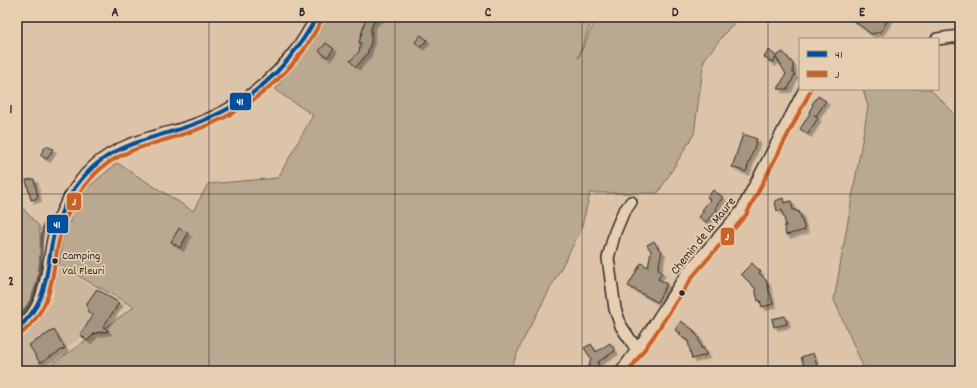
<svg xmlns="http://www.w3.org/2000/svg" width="977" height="388" font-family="Dekko,sans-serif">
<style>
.built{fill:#ccb69c}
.green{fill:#bba890;stroke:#736a5e}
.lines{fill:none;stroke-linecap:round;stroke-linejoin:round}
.stream{stroke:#686056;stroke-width:3}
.building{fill:#a59480;stroke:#2b2b2b;filter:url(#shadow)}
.street-casing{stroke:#2b2b2b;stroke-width:14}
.street{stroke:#e8ceb0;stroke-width:11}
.bus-1-casing{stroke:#e8ceb0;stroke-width:7}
.bus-2-casing{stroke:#e8ceb0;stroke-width:7}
.bus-1{stroke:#004f9f;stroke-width:4}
.bus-2{stroke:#cb6125;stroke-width:4}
.grid{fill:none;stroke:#2b2b2b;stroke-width:1;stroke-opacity:0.55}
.bus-dot{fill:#2b2b2b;stroke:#e8ceb0;stroke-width:1.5}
.labels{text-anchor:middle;stroke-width:3.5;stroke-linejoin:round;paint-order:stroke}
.bus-label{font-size:12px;fill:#2b2b2b;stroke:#e8ceb0;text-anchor:start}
.street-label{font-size:13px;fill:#2b2b2b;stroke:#e8ceb0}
.line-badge{stroke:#e8ceb0;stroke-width:1.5}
.badge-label{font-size:11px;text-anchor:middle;font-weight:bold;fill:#fff}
.neatline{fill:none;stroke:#2b2b2b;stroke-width:1.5}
.grid-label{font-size:13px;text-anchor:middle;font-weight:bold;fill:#2b2b2b}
</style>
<defs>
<filter id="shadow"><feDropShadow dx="3.5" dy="3.5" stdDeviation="0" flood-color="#0004"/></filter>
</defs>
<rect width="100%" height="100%" fill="#ddc4a8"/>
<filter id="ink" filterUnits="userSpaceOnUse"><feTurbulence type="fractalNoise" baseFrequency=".025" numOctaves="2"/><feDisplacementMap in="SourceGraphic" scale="8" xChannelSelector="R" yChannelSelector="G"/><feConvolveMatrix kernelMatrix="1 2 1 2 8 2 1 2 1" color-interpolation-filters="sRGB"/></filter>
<g filter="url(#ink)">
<path class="built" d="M55,265L127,306L32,371H17V335L36,325L54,297Z"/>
<g class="green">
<path d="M327,17H593L578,58L597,17H742L729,28L704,60L694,134L658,193H590L581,230L522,342L510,371H42L134,307L59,265L63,238L72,216L85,190L117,163L193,211L208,184L278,178L313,115L275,90Z"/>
<path d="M863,89H930L960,119V371H865L834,300L868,107Z"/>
<path d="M17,202L39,226L41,246L38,285L28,304L17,316Z"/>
</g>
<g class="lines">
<path class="stream" d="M17,319C35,303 40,279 41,255C41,244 41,235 44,225"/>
</g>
<g class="building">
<path d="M366,17H380L373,23L371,28V42L367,54L356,67L350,61L359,52L361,43H359Z"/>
<path d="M849,17H890L880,32L871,34Z"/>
<path d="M421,35L427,40L420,47L415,42Z"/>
<path d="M326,43L334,49L327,57L319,51Z"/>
<path d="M769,50L776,56L783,52L793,64V73L795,74L788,89H778L786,74L776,57L773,63L764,57Z"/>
<path d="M818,96L826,101L816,116L814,115L818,118L808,134L800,129L810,113L809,112L813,105L812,104Z"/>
<path d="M743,134L757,139L746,172L732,167Z"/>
<path d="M46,146L53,149L47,159L40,155Z"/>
<path d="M34,179L38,198L31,200L26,180Z"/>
<path d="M713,190L723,197L715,208L717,209L706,222L699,217L704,211L702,210L710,200L707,197Z"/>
<path d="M783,198L784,203L791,201L793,210H796L797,212L799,211L805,230L786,235L784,226H786L782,210L777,211L775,201Z"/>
<path d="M179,228L188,233L180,248L171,242Z"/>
<path d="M654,241L658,248L662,251L658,270L662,272L658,279L667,284L657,302L628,286L641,263L648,267L651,251L647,245Z"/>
<path d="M752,263L761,272L759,273L766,280L773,304L762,307L760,300L758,301L755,288L741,274Z"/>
<path d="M97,289L119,303L103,327L109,331L95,333L87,341L80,334L84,329L93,315L88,312L87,303Z"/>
<path d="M785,316L787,324L774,327L772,319Z"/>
<path d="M681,321L695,331L694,333L698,336L701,348H704L706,355L692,359L688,341L679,335L681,333L675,330Z"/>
<path d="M54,330L65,348L40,363L29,345Z"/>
<path d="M610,343L615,351L598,362V371H588L591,358L584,348L591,344L596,352Z"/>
<path d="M813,353L818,369L812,371H806L801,357Z"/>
</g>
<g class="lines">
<g class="street-casing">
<g id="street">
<path d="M937,39L960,36"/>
<path d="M631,202L623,213L615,232L608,258L615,309L621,326L637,350"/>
<path d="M17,329C50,307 46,265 55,231C61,209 76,183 93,167C117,145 148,138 178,130C226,116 266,90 296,50C304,40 310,28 317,17"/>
<path d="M622,371L649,333L688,272L741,212L805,89"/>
</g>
</g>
<use href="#street" class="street"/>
<g class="bus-1-casing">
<path id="bus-1" d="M17,329C52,299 44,270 55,230C62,207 75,184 92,168C116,145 149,139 180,129C228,114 270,87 299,45C306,36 311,26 317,17"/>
</g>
<g class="bus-2-casing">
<g id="bus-2">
<path d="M21,334C57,303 50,274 61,232C67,211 80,189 96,173C119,150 151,145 181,135C230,120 272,92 303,51C310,41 316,30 322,20"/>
<path d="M629,371L654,336L693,276L746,215L810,92"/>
</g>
</g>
<use href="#bus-1" class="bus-1"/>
<use href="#bus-2" class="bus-2"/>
</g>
</g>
<path class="grid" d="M209,17V371M395,17V371M582,17V371M768,17V371M17,194H960"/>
<g class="bus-dot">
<circle cx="55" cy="261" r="3.5"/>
<circle cx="682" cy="293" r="3.5"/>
</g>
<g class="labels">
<g class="bus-label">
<text x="62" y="259">Camping<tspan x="62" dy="15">Val Fleuri</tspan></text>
</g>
<g class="street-label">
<text transform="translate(702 235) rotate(-51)" y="5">Chemin de la Maure</text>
</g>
</g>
<g class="line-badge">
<rect x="229" y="92" width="23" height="19" rx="4" fill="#004f9f"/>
<rect x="66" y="192" width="16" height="19" rx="4" fill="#cb6125"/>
<rect x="46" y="214" width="23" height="20" rx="4" fill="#004f9f"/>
<rect x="720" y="227" width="15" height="19" rx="4" fill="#cb6125"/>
</g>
<g class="badge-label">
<text x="240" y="105">41</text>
<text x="74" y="205">J</text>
<text x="57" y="228">41</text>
<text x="727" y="240">J</text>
</g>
<rect width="977" height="388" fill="none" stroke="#e8ceb0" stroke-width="44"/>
<rect x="799" y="38" width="140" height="52" fill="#e8ceb0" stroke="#9c8d7b"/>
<rect x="807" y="51" width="20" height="6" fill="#004f9f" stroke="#9c8d7b"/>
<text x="835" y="58" font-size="12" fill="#2b2b2b">41</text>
<rect x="807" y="71" width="20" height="6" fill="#cb6125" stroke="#9c8d7b"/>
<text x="835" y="78" font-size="12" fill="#2b2b2b">J</text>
<rect x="22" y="22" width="933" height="344" class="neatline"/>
<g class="grid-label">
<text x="115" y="16">A</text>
<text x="302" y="16">B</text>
<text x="488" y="16">C</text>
<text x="675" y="16">D</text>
<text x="862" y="16">E</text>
<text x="11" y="113">1</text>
<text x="11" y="285">2</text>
</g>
</svg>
